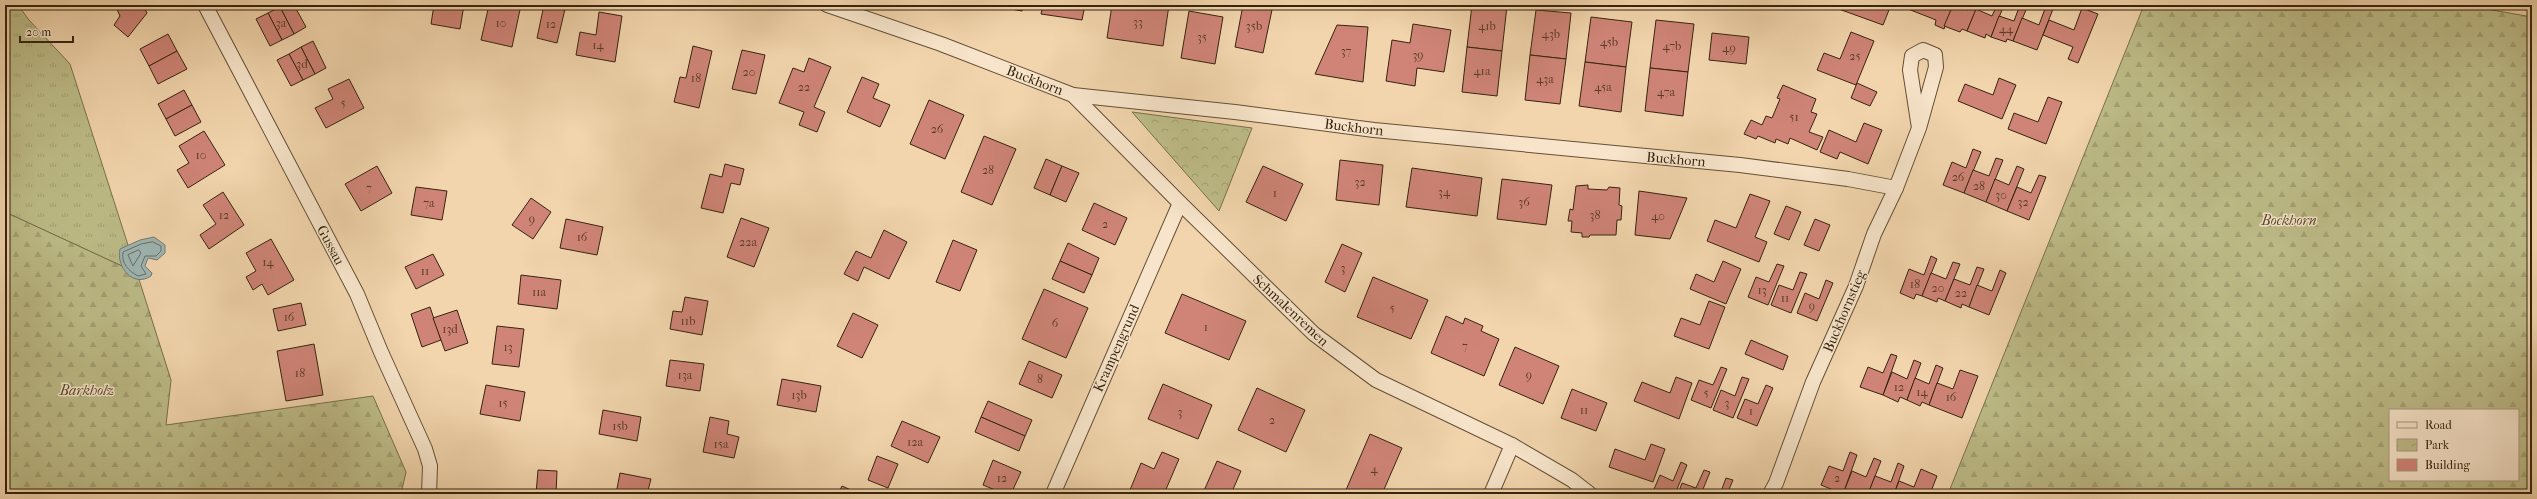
<svg xmlns="http://www.w3.org/2000/svg" width="2537" height="499" font-family="'IM FELL French Canon',serif">
<style>
.grass{fill:url(#grass-tufts);stroke:#79704c}
.forest{fill:url(#forest-firs);stroke:#79704c;fill-rule:evenodd}
.park{fill:url(#park-crowns);stroke:#79704c}
.water{fill:#9eb6b4;stroke:#747c72}
.lines{fill:none;stroke-linecap:round;stroke-linejoin:round}
.shore{stroke:#6a6d62;stroke-width:1}
.building{fill:#cf8477;stroke:#35240f}
.street-casing{stroke:#645036;stroke-width:16}
.street{stroke:#f7e4ca;stroke-width:14}
.labels{text-anchor:middle;stroke-width:3;stroke-linejoin:round;paint-order:stroke}
.number-label{font-size:12px;fill:#5c3c29}
.street-label{font-size:14px;fill:#35240f;stroke:#f7e4ca}
.park-label{font-size:14px;font-style:italic;fill:#574a2d;stroke:#f7e4ca}
</style>
<defs>
<pattern id="grass-tufts" width="24" height="20" patternUnits="userSpaceOnUse"><rect width="24" height="20" fill="#bdbc88"/><path d="M3 7l-1-3M5 7V3M7 7l1-3M15 17l-1-3M17 17v-4M19 17l1-3" fill="none" stroke="#a3a174"/></pattern>
<pattern id="forest-firs" width="22" height="20" patternUnits="userSpaceOnUse"><rect width="22" height="20" fill="#bdbc88"/><path d="M5 1l3.5 6h-7zM16 11l3.5 6h-7z" fill="#a3a174"/></pattern>
<pattern id="park-crowns" width="20" height="18" patternUnits="userSpaceOnUse"><rect width="20" height="18" fill="#bdbc88"/><path d="M2 6a3 3 0 1 1 6 0M12 15a3 3 0 1 1 6 0" fill="none" stroke="#a3a174"/></pattern>
</defs>
<rect width="100%" height="100%" fill="#f2d5ad"/>
<filter id="stains"><feTurbulence type="fractalNoise" baseFrequency=".005" numOctaves="4"/><feColorMatrix values="0 0 0 0 .2 0 0 0 0 .09 0 0 0 0 .02 0 0 0 .5 -.17"/></filter>
<radialGradient id="worn" r=".72"><stop offset=".6" stop-color="#630" stop-opacity="0"/><stop offset="1" stop-color="#630" stop-opacity=".3"/></radialGradient>
<path class="grass" d="M5,5H18L29,20L70,64L136,270L124,267L5,212Z"/>
<g class="forest">
<path d="M2144,5H2464L2532,17V494H1948ZM2390,410H2518V480H2390Z"/>
<path d="M5,212L124,267L136,270L171,380L166,425L373,396L406,472L401,494H5Z"/>
</g>
<path class="park" d="M1132,112L1252,128L1219,211Z"/>
<path class="water" d="M154,237L165,245V253L157,260L148,258L145,266L152,273L151,276C133,288 116,267 120,249L140,240Z"/>
<g class="lines">
<g class="shore">
<path d="M153,242L161,246V251L156,256H145L141,266L146,274L138,276C129,271 121,264 123,252L141,244Z"/>
<path d="M139,250L141,253L133,266L128,255Z"/>
</g>
</g>
<g class="building">
<path d="M115,5H143L147,13L128,37L114,25L120,16Z"/>
<path d="M284,5H294L306,27L294,34L280,7Z"/>
<path d="M434,5H464L460,29L431,24Z"/>
<path d="M489,5H521L512,47L481,40Z"/>
<path d="M544,5L565,9L557,43L537,38Z"/>
<path d="M989,5H1024L1022,11Z"/>
<path d="M1043,5H1085L1082,20L1041,14Z"/>
<path d="M1112,5H1169L1163,46L1107,38Z"/>
<path d="M1243,5H1273L1263,53L1235,47Z"/>
<path d="M1472,5L1507,6L1502,51L1467,47Z"/>
<path d="M1837,5H1891L1883,25L1836,8Z"/>
<path d="M1903,5H1953L1944,29L1935,25L1936,20L1903,7Z"/>
<path d="M1953,5L1968,10L1970,5H1978L1967,31L1962,29L1960,32L1944,26Z"/>
<path d="M1997,5H2004L1991,37L1986,34L1985,38L1967,31L1976,9L1992,16Z"/>
<path d="M2020,5H2028L2013,41L2007,39L2006,42L1991,37L1999,16L2014,21Z"/>
<path d="M2046,6L2053,9L2037,50L2013,41L2022,18L2039,25Z"/>
<path d="M280,7L294,34L282,40L268,13Z"/>
<path d="M2082,8L2098,14L2078,63L2068,59L2073,47L2043,35L2049,20L2074,30Z"/>
<path d="M1536,10L1571,13L1566,59L1530,55Z"/>
<path d="M1189,11L1223,17L1215,64L1181,58Z"/>
<path d="M599,12L622,16L615,62L576,55L580,32L596,35Z"/>
<path d="M268,13L282,40L270,46L256,19Z"/>
<path d="M1591,17L1632,22L1626,67L1585,62Z"/>
<path d="M1656,20L1694,24L1688,72L1650,68Z"/>
<path d="M1413,24L1451,30L1444,72L1417,68L1415,86L1386,81L1392,40L1410,43Z"/>
<path d="M1337,25L1368,27L1363,82L1315,74Z"/>
<path d="M1851,32L1874,41L1856,85L1817,70L1824,53L1840,59Z"/>
<path d="M1712,33L1749,37L1746,64L1709,60Z"/>
<path d="M168,34L177,51L149,66L140,49Z"/>
<path d="M313,41L326,68L315,74L301,47Z"/>
<path d="M693,46L712,51L699,108L674,102L680,77L686,78Z"/>
<path d="M301,47L315,74L303,80L289,54Z"/>
<path d="M1467,47L1502,51L1497,96L1462,92Z"/>
<path d="M742,50L765,55L756,94L732,89Z"/>
<path d="M177,51L187,69L158,84L149,66Z"/>
<path d="M289,54L303,80L291,86L277,60Z"/>
<path d="M1530,55L1566,59L1560,104L1525,100Z"/>
<path d="M809,58L831,67L814,107L825,112L817,132L799,125L804,112L779,103L793,68L804,72Z"/>
<path d="M1585,62L1626,67L1621,112L1579,106Z"/>
<path d="M1650,68L1688,72L1683,116L1645,111Z"/>
<path d="M862,77L879,84L873,98L890,105L880,127L847,112Z"/>
<path d="M1999,78L2016,85L2002,119L1958,101L1965,84L1993,95Z"/>
<path d="M349,79L364,108L326,128L315,108L333,99L328,89Z"/>
<path d="M1857,83L1877,92L1870,106L1851,98Z"/>
<path d="M1783,85L1816,99L1811,112L1817,114L1809,132L1823,137L1817,150L1790,138L1788,144L1776,139L1775,143L1758,136L1756,139L1744,134L1751,120L1762,125L1766,116L1772,118L1780,99L1777,98Z"/>
<path d="M184,90L192,105L166,119L158,104Z"/>
<path d="M2048,97L2062,102L2046,144L2008,129L2014,113L2038,122Z"/>
<path d="M929,100L964,115L945,159L910,144Z"/>
<path d="M192,105L201,122L175,136L166,119Z"/>
<path d="M1864,123L1882,130L1868,164L1840,152L1837,159L1820,152L1829,130L1856,142Z"/>
<path d="M204,131L225,165L188,188L177,170L189,163L179,146Z"/>
<path d="M984,136L1016,149L992,205L961,192Z"/>
<path d="M1973,149L1981,152L1964,193L1943,185L1952,162L1966,168Z"/>
<path d="M1996,158L2003,160L1986,202L1964,193L1973,170L1989,176Z"/>
<path d="M1046,159L1062,166L1050,195L1034,188Z"/>
<path d="M1340,160L1383,165L1379,205L1336,200Z"/>
<path d="M725,164L744,169L740,185L731,183L723,213L701,208L710,174L722,177Z"/>
<path d="M377,166L392,193L361,211L345,184Z"/>
<path d="M1062,166L1079,173L1066,202L1050,195Z"/>
<path d="M1263,166L1303,184L1286,221L1246,202Z"/>
<path d="M2017,166L2024,169L2007,211L1986,202L1995,179L2009,185Z"/>
<path d="M1412,168L1482,178L1477,216L1406,207Z"/>
<path d="M2039,175L2046,177L2029,220L2007,211L2017,187L2031,193Z"/>
<path d="M1502,179L1552,185L1546,225L1497,219Z"/>
<path d="M1588,185V189L1607,190L1609,187L1620,188L1619,205L1622,206L1621,220H1617L1616,235H1590L1589,237H1582V233L1571,232L1572,221H1568L1570,209L1573,210L1576,186Z"/>
<path d="M416,187L447,191L442,220L411,215Z"/>
<path d="M1639,191L1687,198L1670,239L1635,235Z"/>
<path d="M223,192L244,225L209,249L200,235L216,224L203,205Z"/>
<path d="M1750,194L1770,201L1755,237L1767,242L1759,262L1707,241L1715,220L1736,228Z"/>
<path d="M531,198L551,212L533,239L512,225Z"/>
<path d="M1094,203L1127,218L1115,245L1082,230Z"/>
<path d="M1786,206L1801,212L1789,240L1774,234Z"/>
<path d="M741,218L769,228L754,267L727,257Z"/>
<path d="M566,219L603,227L597,255L560,248Z"/>
<path d="M1815,219L1830,225L1819,251L1804,245Z"/>
<path d="M884,230L907,242L889,279L864,267L858,281L844,274L856,251L871,258Z"/>
<path d="M271,239L294,280L268,295L262,284L253,290L246,277L256,271L246,253Z"/>
<path d="M953,240L977,250L960,291L936,282Z"/>
<path d="M1068,243L1099,258L1092,275L1060,261Z"/>
<path d="M1342,244L1362,253L1345,292L1325,282Z"/>
<path d="M433,254L444,275L416,289L405,267Z"/>
<path d="M1931,256L1937,259L1922,296L1916,294L1914,299L1900,293L1909,269L1924,275Z"/>
<path d="M1060,261L1092,275L1084,293L1052,279Z"/>
<path d="M1723,261L1741,269L1726,304L1690,289L1696,274L1714,282Z"/>
<path d="M1953,262L1960,264L1945,301L1938,298L1937,302L1922,296L1931,273L1946,279Z"/>
<path d="M1777,264L1784,266L1768,305L1748,297L1756,277L1769,282Z"/>
<path d="M1977,267L1984,269L1969,307L1962,304L1961,308L1945,301L1954,279L1970,285Z"/>
<path d="M2000,270L2006,273L1989,315L1969,307L1977,285L1992,291Z"/>
<path d="M1800,272L1807,274L1791,313L1771,305L1779,285L1793,290Z"/>
<path d="M521,275L561,280L557,309L518,304Z"/>
<path d="M1373,277L1428,300L1411,339L1357,317Z"/>
<path d="M1826,280L1833,283L1817,321L1797,313L1805,293L1819,299Z"/>
<path d="M1044,289L1088,308L1066,358L1022,339Z"/>
<path d="M1182,294L1246,321L1229,360L1165,333Z"/>
<path d="M685,297L708,301L702,335L670,329L673,311L682,312Z"/>
<path d="M1709,301L1725,307L1709,349L1674,336L1681,318L1700,325Z"/>
<path d="M301,303L306,325L278,331L273,309Z"/>
<path d="M430,307L441,340L422,347L411,314Z"/>
<path d="M457,310L468,343L445,351L433,318Z"/>
<path d="M853,313L878,325L862,358L837,346Z"/>
<path d="M1446,316L1463,324L1465,318L1483,326L1481,331L1499,339L1484,376L1431,353Z"/>
<path d="M497,326L524,329L519,367L492,364Z"/>
<path d="M1751,340L1788,356L1783,370L1745,354Z"/>
<path d="M314,344L323,395L286,401L277,351Z"/>
<path d="M1515,347L1559,366L1543,404L1499,385Z"/>
<path d="M1891,354L1897,356L1883,395L1860,387L1868,367L1883,373Z"/>
<path d="M670,360L704,364L700,391L666,386Z"/>
<path d="M1914,360L1921,363L1907,400L1900,397L1898,402L1883,395L1892,372L1907,379Z"/>
<path d="M1029,361L1062,375L1052,398L1019,384Z"/>
<path d="M1936,365L1943,368L1929,405L1922,402L1920,406L1907,400L1915,378L1929,384Z"/>
<path d="M1721,367L1727,369L1711,408L1691,400L1699,380L1713,385Z"/>
<path d="M1960,370L1978,376L1962,418L1929,405L1937,383L1953,389Z"/>
<path d="M1676,377L1692,383L1679,419L1634,401L1642,382L1670,393Z"/>
<path d="M1742,377L1749,379L1733,418L1713,410L1721,390L1735,396Z"/>
<path d="M782,379L821,386L816,412L777,405Z"/>
<path d="M1163,384L1212,405L1198,439L1148,419Z"/>
<path d="M486,385L525,392L520,421L480,414Z"/>
<path d="M1766,385L1773,388L1757,426L1737,418L1745,399L1758,404Z"/>
<path d="M1257,388L1305,410L1286,452L1238,430Z"/>
<path d="M1572,389L1607,403L1596,431L1561,418Z"/>
<path d="M988,401L1032,420L1025,436L981,417Z"/>
<path d="M603,410L641,417L637,441L599,434Z"/>
<path d="M710,417L729,421L727,434L739,437L734,458L703,452Z"/>
<path d="M981,417L1025,436L1019,451L975,432Z"/>
<path d="M902,421L940,437L928,463L891,446Z"/>
<path d="M1370,434L1402,448L1382,494H1355L1346,490Z"/>
<path d="M1651,444L1665,449L1653,482L1609,467L1615,449L1645,460Z"/>
<path d="M1162,452L1179,459L1164,494H1139L1130,490L1141,463L1154,469Z"/>
<path d="M1850,452L1857,455L1843,494L1821,485L1829,466L1843,471Z"/>
<path d="M877,456L898,464L888,488L868,480Z"/>
<path d="M1874,458L1881,461L1868,494H1843L1852,471L1866,477Z"/>
<path d="M993,460L1021,472L1011,494H1005L983,485Z"/>
<path d="M1217,461L1241,471L1231,494L1203,493Z"/>
<path d="M1681,462L1687,465L1675,494H1652L1660,475L1673,481Z"/>
<path d="M1898,463L1904,466L1894,494H1868L1875,476L1891,482Z"/>
<path d="M1921,469L1937,476L1930,494H1894L1899,481L1914,487Z"/>
<path d="M538,470L557,471L556,494H536Z"/>
<path d="M1704,470L1710,472L1701,494H1678L1682,483L1696,488Z"/>
<path d="M620,473L651,479L647,494H616Z"/>
<path d="M1726,478L1733,480L1727,494H1720Z"/>
<path d="M842,486L860,494H838Z"/>
<path d="M737,490L764,494H736Z"/>
</g>
<g class="lines">
<g class="street-casing">
<g id="street">
<path d="M205,5L357,294L381,352L425,449L430,466L429,494"/>
<path d="M827,5L941,44L1073,95L1235,112L1374,130L1740,165L1848,179L1896,188"/>
<path d="M1073,95L1180,203L1314,334L1376,380L1512,445L1572,480L1590,494"/>
<path d="M1053,494L1180,203"/>
<path d="M1491,494L1512,445"/>
<path d="M1770,494L1776,483L1813,382L1856,286L1874,234L1896,188L1919,128L1936,67L1935,55L1923,50L1912,56L1910,70L1919,128"/>
</g>
</g>
<use href="#street" class="street"/>
</g>
<g class="labels">
<g class="number-label">
<text x="1138" y="26">33</text>
<text x="281" y="27">3a</text>
<text x="501" y="27">10</text>
<text x="551" y="28">12</text>
<text x="1254" y="30">35b</text>
<text x="1487" y="30">41b</text>
<text x="2006" y="33">44</text>
<text x="1551" y="38">43b</text>
<text x="1202" y="41">35</text>
<text x="1609" y="46">45b</text>
<text x="598" y="49">14</text>
<text x="1672" y="50">47b</text>
<text x="1729" y="52">49</text>
<text x="1346" y="55">37</text>
<text x="1418" y="59">39</text>
<text x="1855" y="60">25</text>
<text x="302" y="68">3d</text>
<text x="1482" y="75">41a</text>
<text x="749" y="76">20</text>
<text x="696" y="82">18</text>
<text x="1545" y="83">43a</text>
<text x="804" y="91">22</text>
<text x="1603" y="91">45a</text>
<text x="1666" y="96">47a</text>
<text x="343" y="107">5</text>
<text x="1794" y="121">51</text>
<text x="937" y="133">26</text>
<text x="201" y="159">10</text>
<text x="988" y="174">28</text>
<text x="1958" y="181">26</text>
<text x="1360" y="186">32</text>
<text x="1979" y="190">28</text>
<text x="369" y="192">7</text>
<text x="1444" y="196">34</text>
<text x="1275" y="197">1</text>
<text x="2001" y="199">30</text>
<text x="1524" y="206">36</text>
<text x="2023" y="206">32</text>
<text x="429" y="207">7a</text>
<text x="224" y="219">12</text>
<text x="1595" y="219">38</text>
<text x="1658" y="220">40</text>
<text x="532" y="223">9</text>
<text x="1105" y="228">2</text>
<text x="582" y="241">16</text>
<text x="748" y="246">22a</text>
<text x="268" y="266">14</text>
<text x="1343" y="272">3</text>
<text x="425" y="275">11</text>
<text x="1915" y="288">18</text>
<text x="1938" y="292">20</text>
<text x="1762" y="294">13</text>
<text x="539" y="296">11a</text>
<text x="1961" y="297">22</text>
<text x="1785" y="302">11</text>
<text x="1812" y="310">9</text>
<text x="1392" y="312">5</text>
<text x="289" y="321">16</text>
<text x="688" y="325">11b</text>
<text x="1055" y="327">6</text>
<text x="1206" y="331">1</text>
<text x="450" y="333">13d</text>
<text x="1465" y="350">7</text>
<text x="508" y="351">13</text>
<text x="300" y="377">18</text>
<text x="685" y="379">13a</text>
<text x="1529" y="379">9</text>
<text x="1040" y="383">8</text>
<text x="1899" y="391">12</text>
<text x="1922" y="396">14</text>
<text x="1706" y="397">5</text>
<text x="799" y="399">13b</text>
<text x="1951" y="401">16</text>
<text x="503" y="407">15</text>
<text x="1727" y="407">3</text>
<text x="1584" y="414">11</text>
<text x="1751" y="415">1</text>
<text x="1180" y="416">3</text>
<text x="1272" y="424">2</text>
<text x="620" y="430">15b</text>
<text x="915" y="446">12a</text>
<text x="721" y="448">15a</text>
<text x="1374" y="473">4</text>
<text x="1002" y="482">12</text>
<text x="1837" y="482">2</text>
</g>
<g class="street-label">
<text transform="translate(1035 80) rotate(21)" y="5">Buckhorn</text>
<text transform="translate(1354 127) rotate(7)" y="5">Buckhorn</text>
<text transform="translate(1676 159) rotate(5)" y="5">Buckhorn</text>
<text transform="translate(331 245) rotate(62)" y="5">Gussau</text>
<text transform="translate(1291 310) rotate(43)" y="5">Schmalenremen</text>
<text transform="translate(1844 311) rotate(-67)" y="5">Buckhornstieg</text>
<text transform="translate(1116 348) rotate(-66)" y="5">Krampengrund</text>
</g>
<g class="park-label">
<text x="2289" y="225">Bockhorn</text>
<text x="87" y="395">Barkholz</text>
</g>
</g>
<rect width="2537" height="499" fill="none" stroke="#f2d5ad" stroke-width="20"/>
<rect x="6" y="6" width="2525" height="487" fill="none" stroke="#35240f" stroke-width="2"/>
<rect x="10" y="10" width="2517" height="479" fill="none" stroke="#35240f"/>
<rect x="2389" y="409" width="130" height="72" fill="#f7e4ca" stroke="#a9977f"/>
<rect x="2397" y="422" width="20" height="6" fill="#f7e4ca" stroke="#a9977f"/>
<text x="2425" y="429" font-size="12" fill="#35240f">Road</text>
<rect x="2397" y="439" width="20" height="12" fill="url(#park-crowns)" stroke="#a9977f"/>
<text x="2425" y="449" font-size="12" fill="#35240f">Park</text>
<rect x="2397" y="459" width="20" height="12" fill="#cf8477" stroke="#a9977f"/>
<text x="2425" y="469" font-size="12" fill="#35240f">Building</text>
<path d="M20 36v6h53v-6" fill="none" stroke="#35240f" stroke-width="2"/>
<text x="26" y="36" font-size="12" fill="#35240f" stroke="#f7e4ca" stroke-width="3" paint-order="stroke">20 m</text>
<rect width="100%" height="100%" filter="url(#stains)"/>
<rect width="100%" height="100%" fill="url(#worn)"/>
</svg>
